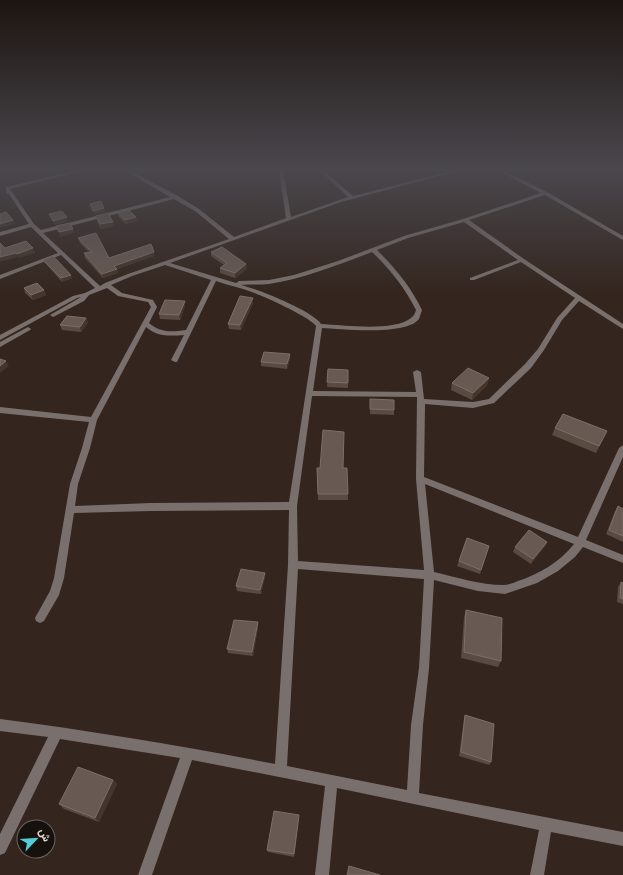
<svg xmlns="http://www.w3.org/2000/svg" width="623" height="875" font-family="'Sofia Sans Condensed',Vazirmatn,sans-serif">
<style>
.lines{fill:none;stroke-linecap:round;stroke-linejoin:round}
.minor{fill:#79706e;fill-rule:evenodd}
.wall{fill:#594a42}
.shaded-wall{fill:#44352d}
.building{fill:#685a53;stroke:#7c6f68}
</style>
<rect width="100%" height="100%" fill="#34261f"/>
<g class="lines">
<g class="minor">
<path d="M78,170H85L10,189L34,224L41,230L170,197L124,170H129L178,196L199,209L234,237L286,218L279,170H283L291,217L348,197L319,170H323L353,196L456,170H462L341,202L170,263L236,283L239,281L269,280L294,275L338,261L404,236L463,219L541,193L497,170H502L547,192L623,236V240L621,239L545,195L469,220L524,259L623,324V329L579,301L562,320L544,350L531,368L494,403L473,408L425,404L424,477L578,537L619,448L623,445V457L586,540L623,555V563L583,547L575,557L558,571L537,583L505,594L478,591L434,580L429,668L423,725L419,793L623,832V846L551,832L544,875H530L539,830L337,788L329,875H315L325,786L192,760L152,875H138L180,758L60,739L5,853L0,855V834L48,737L0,731V719C92,731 184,746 275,764L288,565L289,510L151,511L74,513L64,578L59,595L44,621L40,623L36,621L35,618L50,591L54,578L70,484L82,448L89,422L0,413V407L91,417L151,307L148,302L118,296L107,288L89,295L84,301L55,316L53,317L50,315L81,297L77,298L0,340V335L73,296L85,293L95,288L61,255L0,279V275L58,253L31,227L0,236V232L29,224L9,194L6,193V187ZM174,199L195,211L229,239L128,274L105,283L100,286L43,233ZM464,222L518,260L470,278V280H474L521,262L575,298L557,318L538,349L525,364L489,399L473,402L424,399L421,372L417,370L413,372L416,392L313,391L322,328C342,329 406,336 419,319C420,316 421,313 422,310C411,287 395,268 377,250L408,238ZM372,252C390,269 405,288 416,310C415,313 414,316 411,318C394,332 343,325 321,324C313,311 257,289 241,285C250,284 260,285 269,284C303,279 340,264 372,252ZM165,265L211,280L186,330C171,332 161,333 149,323L157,307L153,300L122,293L111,285L132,276ZM216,281C227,285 238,287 249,291C261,295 310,317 316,326L289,502L151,503L75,506L78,484L90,448L97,420L146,327C157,337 170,336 184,335L171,360L175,362H177ZM312,396L417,397L416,479L424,570L298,561L297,506ZM425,484L574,544C560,562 539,574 518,581C514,583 508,585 504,585C480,585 456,577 434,572ZM298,569L424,579L419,668L411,725L407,790L287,766Z"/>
<path d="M28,327L31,329L30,330L0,347V342Z"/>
</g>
</g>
<g class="wall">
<path d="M118,213L136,217L137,221L126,224L119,217Z"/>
<path d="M96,216L113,222L114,226L101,229L97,221Z"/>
<path d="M78,238L109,258L154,252V256L117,269L118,273L103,278L85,258L84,253L89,252L80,243Z"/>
<path d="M211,252L247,269L235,278L220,273V268L224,265L211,256Z"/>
<path d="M43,260L72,278L62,282L45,263Z"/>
<path d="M24,288L44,290L46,295L33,300L25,293Z"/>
<path d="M253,298V303L241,330L229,329L228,324Z"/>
<path d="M185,301V306L180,320L160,319L159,314Z"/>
<path d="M86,318L88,323L81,332L62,330L60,325Z"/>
<path d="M290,354V359L287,369L261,366V362Z"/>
<path d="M328,369L348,370V388L327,387Z"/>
<path d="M489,378L487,385L472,400L451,390L452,383Z"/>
<path d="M370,399L394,410V415L370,414Z"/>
<path d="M555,428L607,431L596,453L552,435Z"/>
<path d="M317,468H343L348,494V500H318Z"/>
<path d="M618,506L623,509V542L606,534L615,511Z"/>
<path d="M467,538L489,546L480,574L457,566Z"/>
<path d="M547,542L545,546L531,564L513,552L515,547Z"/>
<path d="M265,577L261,594L237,591L236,586Z"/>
<path d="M621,582L623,583V604L617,602L618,587Z"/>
<path d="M466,610L501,661L498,667L461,658L464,617Z"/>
<path d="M258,622V627L253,656L228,653L227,649Z"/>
<path d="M465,715L491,762L489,765L459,756L464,719Z"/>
<path d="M113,780L117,784L99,822L64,809L59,804Z"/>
<path d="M299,815L294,857L268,852L267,850Z"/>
</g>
<g class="shaded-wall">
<path d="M104,208L106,212L94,215L93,211Z"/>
<path d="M67,217L68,222L54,225L53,221Z"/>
<path d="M136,217L137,221L126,224L125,220Z"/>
<path d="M13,220L15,224L0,228V224Z"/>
<path d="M113,222L114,226L101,229L100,224Z"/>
<path d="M73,229L74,233L60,237L59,232Z"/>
<path d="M33,248L35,253L19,258L17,254Z"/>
<path d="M154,252V256L117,269L118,273L103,278L102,274L114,266Z"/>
<path d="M16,253L18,257L0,262V257Z"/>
<path d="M246,264L247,269L235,278V273Z"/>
<path d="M71,275L72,278L62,282L61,278Z"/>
<path d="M44,290L46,295L33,300L31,295Z"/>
<path d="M253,298V303L241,330L240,325Z"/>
<path d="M185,301V306L180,320L179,315Z"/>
<path d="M86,318L88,323L81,332L80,327Z"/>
<path d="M290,354V359L287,369V364Z"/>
<path d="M6,361L9,366L0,373V366Z"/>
<path d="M489,378L487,385L472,400L473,393Z"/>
<path d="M547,542L545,546L531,564L533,559Z"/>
<path d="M265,573V577L261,594L260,590Z"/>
<path d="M258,622V627L253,656L252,652Z"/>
<path d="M113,780L117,784L99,822L95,818Z"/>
<path d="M299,815V818L294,857V854Z"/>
</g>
<g class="building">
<path d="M101,201L104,208L93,211L90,204Z"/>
<path d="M129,210L136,217L125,220L118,213Z"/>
<path d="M62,211L67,217L53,221L49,214Z"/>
<path d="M6,212L13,220L0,224V214Z"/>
<path d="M108,213L113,222L100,224L96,216Z"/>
<path d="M70,223L73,229L59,232L56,226Z"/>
<path d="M96,233L109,258L151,244L154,252L114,266L117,269L102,274L84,253L92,252L78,238Z"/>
<path d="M26,241L33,248L17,254L16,253L0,257V243L5,248Z"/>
<path d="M222,247L246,264L235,273L220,268L227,263L211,252Z"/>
<path d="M53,256L71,275L61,278L43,260Z"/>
<path d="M37,283L44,290L31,295L24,288Z"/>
<path d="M240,296L253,298L240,325L228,324Z"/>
<path d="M165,300L185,301L179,315L159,314Z"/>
<path d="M67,316L86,318L80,327L60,325Z"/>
<path d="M264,352L290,354L287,364L261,362Z"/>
<path d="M0,359L6,361L0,366Z"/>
<path d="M468,368L489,378L473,393L452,383Z"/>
<path d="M328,369L348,370V383L327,382Z"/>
<path d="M370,399L394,400V410L370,409Z"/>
<path d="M563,414L607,431L599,446L555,428Z"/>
<path d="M323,430L344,432L343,468H347L348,494H318L317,468H320Z"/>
<path d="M618,506L623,509V536L609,530Z"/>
<path d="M529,530L547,542L533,559L515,547Z"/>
<path d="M467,538L489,546L481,570L459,561Z"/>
<path d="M241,569L265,573L260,590L236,586Z"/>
<path d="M621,582L623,583V599L620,598Z"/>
<path d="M466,610L502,618L501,661L464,652Z"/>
<path d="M234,620L258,622L252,652L227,649Z"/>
<path d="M465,715L494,724L491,762L461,752Z"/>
<path d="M78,767L113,780L95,818L59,804Z"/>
<path d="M274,811L299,815L294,854L267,850Z"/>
<path d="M349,866L380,875H347Z"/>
</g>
<linearGradient id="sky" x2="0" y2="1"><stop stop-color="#1d1511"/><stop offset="0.58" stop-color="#4a474d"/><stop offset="1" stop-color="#4a474d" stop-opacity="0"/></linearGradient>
<rect width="623" height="292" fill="url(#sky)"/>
<g transform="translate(36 839) rotate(65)"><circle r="19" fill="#17110e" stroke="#6b6360"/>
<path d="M0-3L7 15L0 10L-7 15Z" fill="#53cbda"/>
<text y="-6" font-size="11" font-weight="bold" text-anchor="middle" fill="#e9dfda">ش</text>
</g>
</svg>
